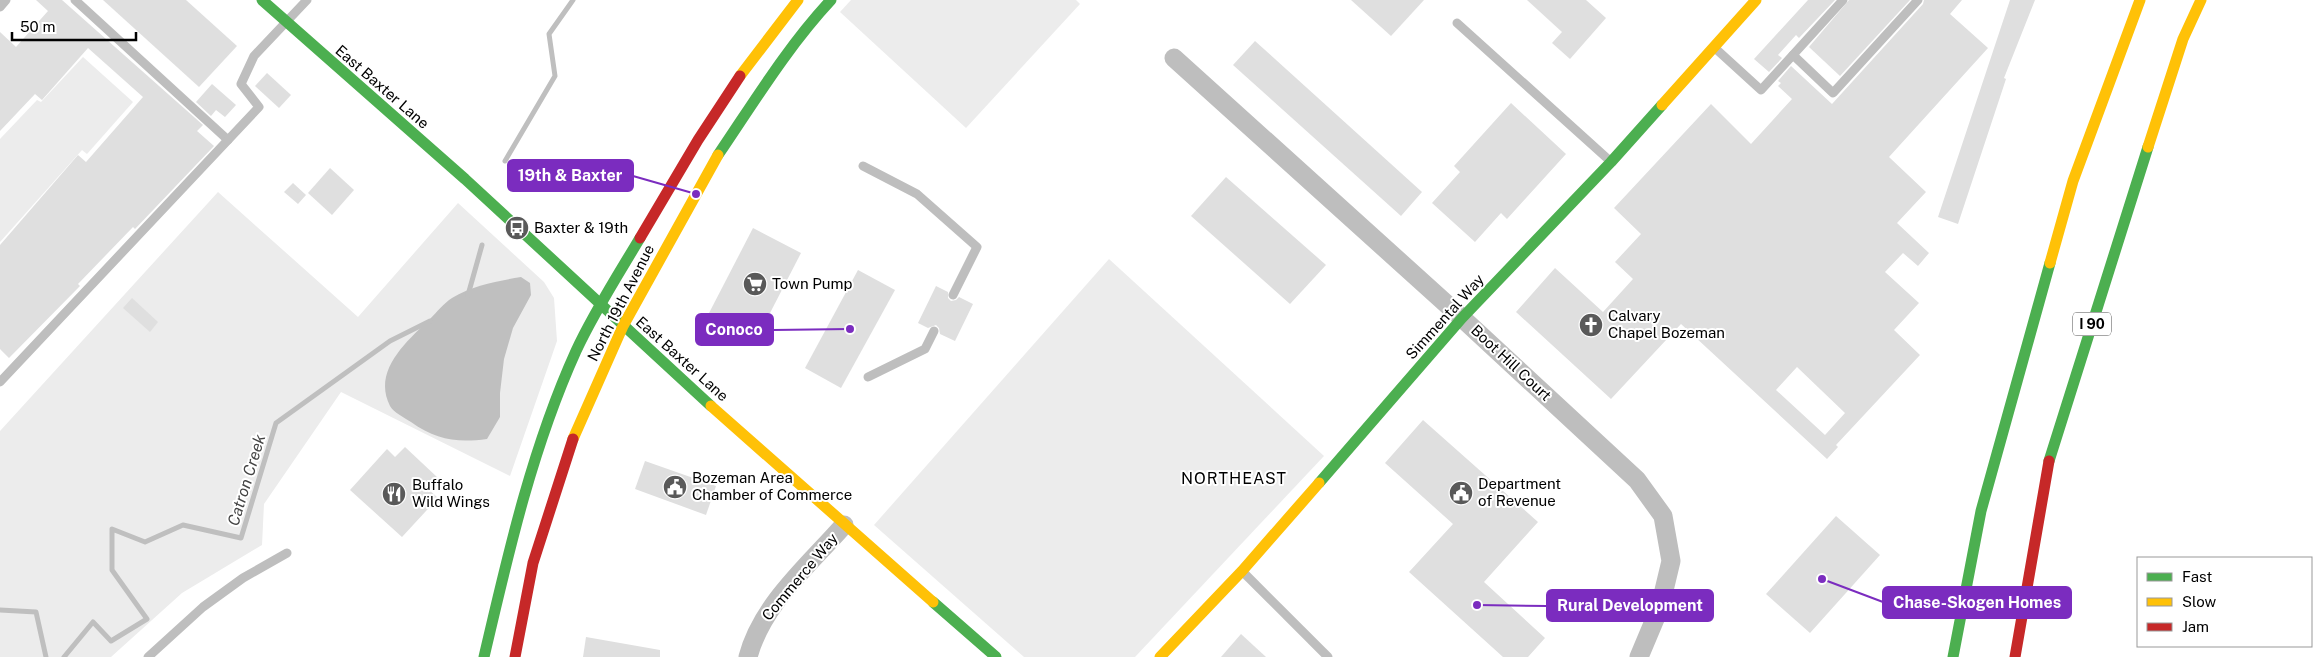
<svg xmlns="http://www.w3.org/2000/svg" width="2322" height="657" font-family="'Public Sans',sans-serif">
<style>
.green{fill:#ececec}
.water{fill:#bfbfbf}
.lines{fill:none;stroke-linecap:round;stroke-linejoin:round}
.stream{stroke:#bfbfbf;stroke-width:5}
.building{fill:#dfdfdf;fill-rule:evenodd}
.lane{stroke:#bebebe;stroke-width:9}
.street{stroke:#bebebe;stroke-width:19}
.fast{stroke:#4caf50;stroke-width:11}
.slow{stroke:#ffc107;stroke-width:11}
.jam{stroke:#c62828;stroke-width:11}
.labels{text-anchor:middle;stroke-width:4;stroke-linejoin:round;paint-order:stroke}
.shield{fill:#fff;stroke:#4c4c4c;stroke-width:1}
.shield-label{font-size:14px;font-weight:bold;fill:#000}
.street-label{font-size:15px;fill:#000;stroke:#fff}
.poi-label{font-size:15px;fill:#000;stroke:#fff;text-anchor:start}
.neighbourhood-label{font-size:16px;letter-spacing:1px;fill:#000;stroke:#fff}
.water-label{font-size:16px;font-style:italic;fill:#444;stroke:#fff}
.leader{fill:none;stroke:#7b2cbf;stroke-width:2}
.callout-dot{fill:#7b2cbf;stroke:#fff;stroke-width:2}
.callout{fill:#7b2cbf;stroke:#7b2cbf;stroke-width:2}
.callout-label{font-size:16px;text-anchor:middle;font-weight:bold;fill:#fff}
</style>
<rect width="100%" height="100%" fill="#fff"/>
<g class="green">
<path d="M851,0H1076L1080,4L966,128L840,12Z"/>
<path d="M83,57L133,102L87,154L82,150L0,242V139L37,100L41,102Z"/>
<path d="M218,192L358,317L458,203L544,282L554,298L557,341L510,476L341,392L264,504L262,545L182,593L111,657H0V431Z"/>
<path d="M1109,259L1324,456L1135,657H1024L874,525Z"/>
</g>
<path class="water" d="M521,277L530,283L531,295L513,328L504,359L500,393V417L487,439C457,443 436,440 411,422C405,418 393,412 390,406C372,371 407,341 430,319C437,312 444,303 452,298C473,285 498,281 521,277Z"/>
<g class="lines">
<g class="stream">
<path d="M505,161L555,76L549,34L573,0"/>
<path d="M468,295L482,245"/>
<path d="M0,610L36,612L46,657"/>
<path d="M64,657L93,622L111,641L147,619L112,570V529L145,542L183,525L241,538L276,423L390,341L430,321"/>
</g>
</g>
<g class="building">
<path d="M36,0H62L203,125L197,131L214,146L135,229L133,227L78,284L80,286L9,358L0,349V245L78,155L86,162L143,97L88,48L42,100L35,94L0,131V32L16,47L48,11Z"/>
<path d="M103,0H186L237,46L199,87Z"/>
<path d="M1351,0H1424L1391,36Z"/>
<path d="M1527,0H1586L1606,18L1570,59L1552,43L1562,32Z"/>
<path d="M1808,0H1835L1799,38L1796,35L1778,55L1782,58L1769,72L1754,59Z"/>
<path d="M1849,0H1910L1840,76L1809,47Z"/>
<path d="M1924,0H1962L1950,14L1988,48L1889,157L1926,192L1897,223L1929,253L1918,266L1903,253L1885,272L1919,303L1894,330L1920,355L1836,445L1838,447L1827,459L1681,324L1611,399L1516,312L1555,268L1603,312L1633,279L1615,262L1641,234L1614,208L1711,104L1751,144L1792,99L1778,86L1781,83L1778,81L1791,66L1832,104L1923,4ZM1797,367L1845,413L1825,435L1776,390Z"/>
<path d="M2010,0H2035L2004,78L2006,79L1958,224L1938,217Z"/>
<path d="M1255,41L1422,192L1401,216L1233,65Z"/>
<path d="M267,73L291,95L279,108L255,86Z"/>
<path d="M212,84L236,105L225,117L216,110L211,116L196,102Z"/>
<path d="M1511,103L1566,154L1507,219L1501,213L1475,242L1432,203L1460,172L1454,166Z"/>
<path d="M330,168L354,190L332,215L308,193Z"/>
<path d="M1226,177L1326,265L1290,304L1191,216Z"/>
<path d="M293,183L306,195L298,204L284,192Z"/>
<path d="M753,228L801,253L756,340L708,315Z"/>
<path d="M858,270L895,290L841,388L805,368Z"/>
<path d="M936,286L948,292V298L951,301L956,300L959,297L973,304L955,341L940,334L939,328L936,325L928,328L918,323Z"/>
<path d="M132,298L158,322L150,332L123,308Z"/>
<path d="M1423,420L1538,522L1484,582L1545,638L1528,657H1503L1409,572L1453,524L1385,463Z"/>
<path d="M405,447L437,477L427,488L438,498L402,537L350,490L387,449L395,457Z"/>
<path d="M645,461L716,486L706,515L635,489Z"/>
<path d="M1836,516L1880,555L1810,633L1766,594Z"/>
<path d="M1241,634L1266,657H1221Z"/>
<path d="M586,637L660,650V657H583Z"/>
</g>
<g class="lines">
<g class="lane">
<path d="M75,0L228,140"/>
<path d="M0,7L6,0"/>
<path d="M1457,23L1609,160"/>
<path d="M1716,49L1761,90L1843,0"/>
<path d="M1793,55L1833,93L1918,0"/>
<path d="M863,166L917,194L977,247L953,295"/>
<path d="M868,377L925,349L934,331"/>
<path d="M0,382L259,107L241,84L254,56L307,0"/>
<path d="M1244,573L1328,657"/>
<path d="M148,657L203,607L243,578L287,553"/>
</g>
<g class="street">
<path d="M1174,58L1462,318L1637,480L1663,516L1671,561L1660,607L1639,657"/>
<path d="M748,657C762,604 809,565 844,525"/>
</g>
<g class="fast">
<path d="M262,0L465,179L711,406"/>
<path d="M718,155C754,102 788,46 831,0"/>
<path d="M2049,461L2148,147"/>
<path d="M1319,483L1462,318L1611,162L1662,105"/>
<path d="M933,602L996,657"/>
<path d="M484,657C508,554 532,448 576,351C594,312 618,275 640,238"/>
<path d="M1953,657L1981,511L2050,263"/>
</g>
<g class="slow">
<path d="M740,76L798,0"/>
<path d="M1662,105L1756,0"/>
<path d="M2148,147L2183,39L2201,0"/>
<path d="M2050,263L2073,181L2140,0"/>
<path d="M711,406L933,602"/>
<path d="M573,439L623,326L718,155"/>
<path d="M1160,657L1242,571L1319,483"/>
</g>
<g class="jam">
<path d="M640,238L698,140L740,76"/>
<path d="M515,657L533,563L573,439"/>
<path d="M2015,657L2049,461"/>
</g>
</g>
<defs>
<g id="bus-disc" transform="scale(1.25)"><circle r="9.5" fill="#595959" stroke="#fff"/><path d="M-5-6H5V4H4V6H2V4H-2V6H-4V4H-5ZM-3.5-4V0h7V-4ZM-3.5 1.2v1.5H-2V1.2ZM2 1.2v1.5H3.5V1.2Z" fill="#fff"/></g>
<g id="supermarket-disc" transform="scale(1.25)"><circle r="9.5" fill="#595959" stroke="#fff"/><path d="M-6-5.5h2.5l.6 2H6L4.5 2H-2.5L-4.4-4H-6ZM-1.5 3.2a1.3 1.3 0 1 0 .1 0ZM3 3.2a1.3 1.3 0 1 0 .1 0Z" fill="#fff"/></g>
<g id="church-disc" transform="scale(1.25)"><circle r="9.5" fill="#595959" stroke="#fff"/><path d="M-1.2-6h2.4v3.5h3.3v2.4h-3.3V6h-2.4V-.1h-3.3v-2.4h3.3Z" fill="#fff"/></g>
<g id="civic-disc" transform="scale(1.25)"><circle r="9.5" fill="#595959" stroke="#fff"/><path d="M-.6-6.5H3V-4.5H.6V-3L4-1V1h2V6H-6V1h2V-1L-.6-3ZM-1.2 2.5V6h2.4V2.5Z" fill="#fff"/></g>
<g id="restaurant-disc" transform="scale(1.25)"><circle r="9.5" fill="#595959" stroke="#fff"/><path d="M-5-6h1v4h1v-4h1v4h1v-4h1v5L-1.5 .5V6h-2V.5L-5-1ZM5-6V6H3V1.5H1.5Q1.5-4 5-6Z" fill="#fff"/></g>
</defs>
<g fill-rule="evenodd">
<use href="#bus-disc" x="517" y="228"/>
<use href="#supermarket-disc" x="755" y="284"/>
<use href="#church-disc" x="1591" y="325"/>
<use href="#civic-disc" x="675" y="487"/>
<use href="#civic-disc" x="1461" y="493"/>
<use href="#restaurant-disc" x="394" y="494"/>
</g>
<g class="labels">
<rect class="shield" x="2073" y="312.5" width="38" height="23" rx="4"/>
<g class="shield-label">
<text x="2092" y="329">I 90</text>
</g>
<g class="street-label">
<text transform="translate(382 87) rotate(41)" y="5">East Baxter Lane</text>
<text transform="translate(621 303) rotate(-63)" y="5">North 19th Avenue</text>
<text transform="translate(1445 317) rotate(-48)" y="5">Simmental Way</text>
<text transform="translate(682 359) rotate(42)" y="5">East Baxter Lane</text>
<text transform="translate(1511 363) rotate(43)" y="5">Boot Hill Court</text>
<text transform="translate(800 577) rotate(-50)" y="5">Commerce Way</text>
</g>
<g class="poi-label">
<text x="534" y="233">Baxter &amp; 19th</text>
<text x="772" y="289">Town Pump</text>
<text x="1608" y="321">Calvary<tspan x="1608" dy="17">Chapel Bozeman</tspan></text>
<text x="692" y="483">Bozeman Area<tspan x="692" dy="17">Chamber of Commerce</tspan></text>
<text x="1478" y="489">Department<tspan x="1478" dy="17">of Revenue</tspan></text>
<text x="412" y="490">Buffalo<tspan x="412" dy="17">Wild Wings</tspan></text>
</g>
<g class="neighbourhood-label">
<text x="1234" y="484">NORTHEAST</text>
</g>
<g class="water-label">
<text transform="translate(246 480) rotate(-73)" y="6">Catron Creek</text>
</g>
</g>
<path class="leader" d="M696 194L633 176M850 329L773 330M1822 579L1883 602M1477 605L1547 606"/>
<g class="callout-dot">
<circle cx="696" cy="194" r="5"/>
<circle cx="850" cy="329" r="5"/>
<circle cx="1822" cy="579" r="5"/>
<circle cx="1477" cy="605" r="5"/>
</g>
<g class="callout">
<rect x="508" y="160" width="125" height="31" rx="5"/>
<rect x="696" y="314" width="77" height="31" rx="5"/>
<rect x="1883" y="587" width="188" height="31" rx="5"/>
<rect x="1547" y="590" width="166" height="31" rx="5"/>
</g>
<g class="callout-label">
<text x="570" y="181">19th &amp; Baxter</text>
<text x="734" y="335">Conoco</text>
<text x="1977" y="608">Chase-Skogen Homes</text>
<text x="1630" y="611">Rural Development</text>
</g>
<rect x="2137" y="557" width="175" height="90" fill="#ffffff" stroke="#999999"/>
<rect x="2147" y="573" width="25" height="8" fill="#4caf50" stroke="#999999"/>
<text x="2182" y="582" font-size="15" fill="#000000">Fast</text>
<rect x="2147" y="598" width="25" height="8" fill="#ffc107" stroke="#999999"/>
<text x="2182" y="607" font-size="15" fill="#000000">Slow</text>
<rect x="2147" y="623" width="25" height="8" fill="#c62828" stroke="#999999"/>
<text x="2182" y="632" font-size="15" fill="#000000">Jam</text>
<path d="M12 32v8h124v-8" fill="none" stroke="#000000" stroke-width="2.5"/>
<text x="20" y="32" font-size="15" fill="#000000" stroke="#ffffff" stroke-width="4" paint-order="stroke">50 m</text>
</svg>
